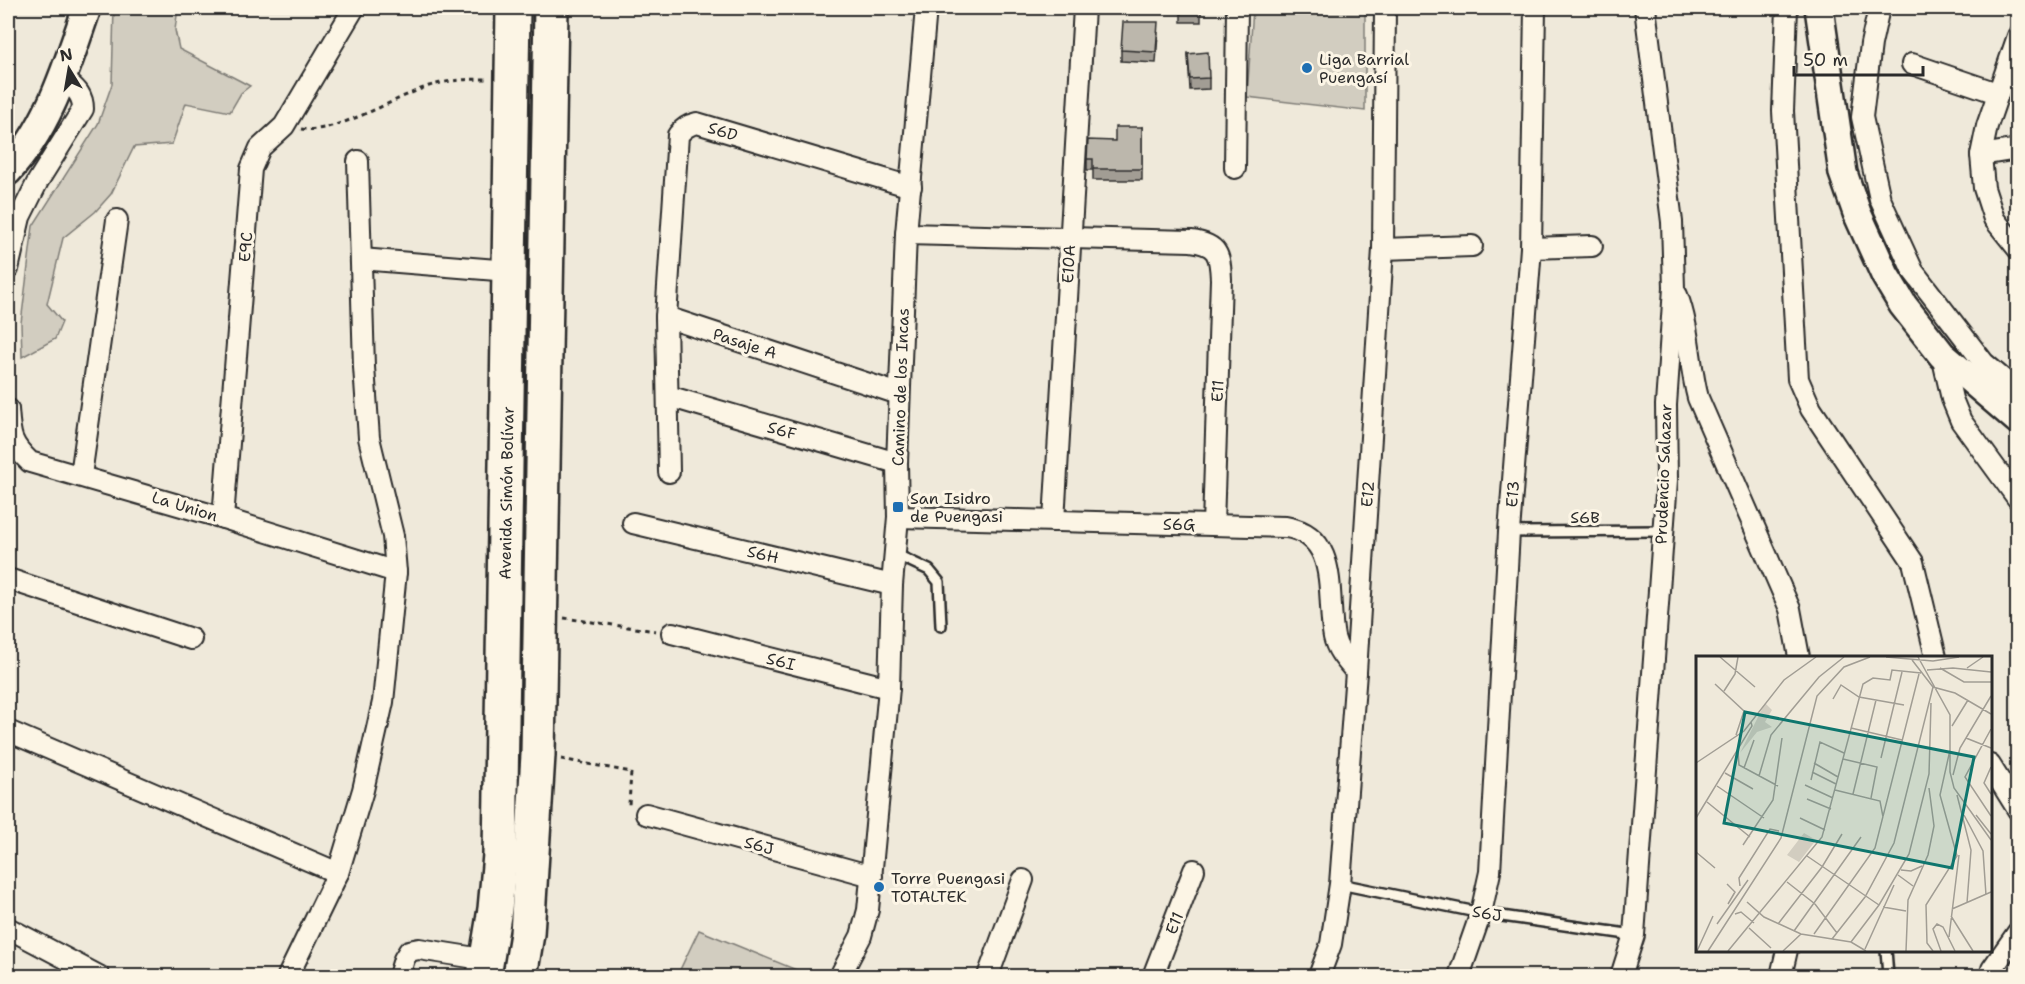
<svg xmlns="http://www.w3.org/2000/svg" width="2025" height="984" font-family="'Shantell Sans',sans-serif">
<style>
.green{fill:#d2cdc0;stroke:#7e7c76;stroke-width:1.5}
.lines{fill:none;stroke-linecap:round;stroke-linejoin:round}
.lane-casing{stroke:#2b2b2b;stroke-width:14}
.street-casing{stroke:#2b2b2b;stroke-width:24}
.secondary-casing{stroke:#2b2b2b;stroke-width:32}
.highway-casing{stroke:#2b2b2b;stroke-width:38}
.path{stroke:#2b2b2b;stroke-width:3;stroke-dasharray:4.5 4.5;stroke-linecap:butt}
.lane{stroke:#fcf5e5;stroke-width:9}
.street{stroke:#fcf5e5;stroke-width:20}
.secondary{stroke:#fcf5e5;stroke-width:27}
.highway{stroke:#fcf5e5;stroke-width:33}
.wall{fill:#a29d94;stroke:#2b2b2b;stroke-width:1.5}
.building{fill:#bcb7ac;stroke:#2b2b2b;stroke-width:1.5}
.poi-dot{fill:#1f6fb2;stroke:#fcf5e5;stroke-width:2}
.labels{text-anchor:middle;stroke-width:6;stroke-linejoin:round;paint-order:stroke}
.poi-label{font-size:16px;fill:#2b2b2b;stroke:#fcf5e5;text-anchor:start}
.street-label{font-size:16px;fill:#2b2b2b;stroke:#fcf5e5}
.inset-road{fill:none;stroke:#a19d94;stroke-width:1.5}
.view{fill:#0f766e;fill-opacity:0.15;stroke:#0f766e;stroke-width:3}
.inset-edge{fill:none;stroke:#2b2b2b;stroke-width:3}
</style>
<rect width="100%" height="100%" fill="#efe9da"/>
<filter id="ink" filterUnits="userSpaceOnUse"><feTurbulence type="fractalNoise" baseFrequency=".0167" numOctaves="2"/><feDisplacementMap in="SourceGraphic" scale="12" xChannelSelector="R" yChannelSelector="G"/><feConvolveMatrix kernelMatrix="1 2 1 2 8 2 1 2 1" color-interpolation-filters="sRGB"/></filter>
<g filter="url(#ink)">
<g class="green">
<path d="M114,8H178L175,30L179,49L250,86L241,93L230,112L186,103L172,144L134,147L111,194L95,212L63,238L47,304L62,322L55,339L22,357L21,323L33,226L98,124L112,84Z"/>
<path d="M1253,8H1365V111L1247,97Z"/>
<path d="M699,930L811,976H677Z"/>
</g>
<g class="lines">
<g class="lane-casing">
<g id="lane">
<path d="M1509,532L1662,531"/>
<path d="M895,554L929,570L939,582L941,626"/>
<path d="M1340,884L1481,913L1634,935"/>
<path d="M1886,950L1888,976"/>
</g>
</g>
<g class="street-casing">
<g id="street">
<path d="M1787,8L1783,111L1798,379L1811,409L1913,562L1936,657"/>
<path d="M1879,8L1871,44L1862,117L1880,199L1913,271L1984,363L2018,392"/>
<path d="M2018,36L1987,126L1981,155L1984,188L1994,219L2018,249"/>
<path d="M1912,64L1997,93"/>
<path d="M1981,155L2018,149"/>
<path d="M1235,168L1237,8"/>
<path d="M906,234L1191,241C1218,244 1220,255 1221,279L1213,525"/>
<path d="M1531,248L1592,246"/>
<path d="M1383,249L1472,246"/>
<path d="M361,259L509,271"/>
<path d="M8,269L20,217L38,181L83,109C83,93 74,88 63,78"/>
<path d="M1677,295C1690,329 1689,364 1698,398L1790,609L1799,657"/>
<path d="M666,317L899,394"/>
<path d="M1942,355L1952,399L1961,421L2018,499"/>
<path d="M668,396L897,463"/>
<path d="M8,409C10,436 10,443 30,462L223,518L396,572"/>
<path d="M669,472L666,317L678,135C684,128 688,125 697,123L911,187"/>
<path d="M81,475L117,220"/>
<path d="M898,517L1286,527C1341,536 1326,597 1334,637C1337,651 1347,661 1356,672"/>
<path d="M223,518L251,169L260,148L284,126L354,8"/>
<path d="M1054,521L1084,8"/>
<path d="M633,523L892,585"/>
<path d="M8,579L191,639"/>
<path d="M672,633L889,688"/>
<path d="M8,731L338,873"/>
<path d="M1990,765L2018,810"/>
<path d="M646,814L872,876"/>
<path d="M8,928L99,976"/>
<path d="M288,976L338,873L363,790L383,702L396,572L393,536L369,438L364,367L358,161"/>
<path d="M399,976L404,959L409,951L419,949L488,960"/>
<path d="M840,976L861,936L868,910L889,688L892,585L898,517L897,463L906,234L926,8"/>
<path d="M988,976L1023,880"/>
<path d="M1153,976L1194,870"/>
<path d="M1319,976L1331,944L1340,884L1356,672L1383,249L1385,8"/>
<path d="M1459,976L1481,913L1490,872L1509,532L1531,248L1535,8"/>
<path d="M1621,976L1634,935L1667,480L1666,405L1674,288L1672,222L1645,8"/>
<path d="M1781,976L1787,950"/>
<path d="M1990,976L1992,969L2018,932"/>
</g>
</g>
<g class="secondary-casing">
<g id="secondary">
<path d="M1819,8L1843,173L1857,213L1885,275L1903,305L1942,355L2018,420"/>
<path d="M8,171C50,126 67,65 87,8"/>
</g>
</g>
<g class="highway-casing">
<g id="highway">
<path d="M484,976L495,909L500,855L513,8"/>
<path d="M520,976L527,934L538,755L551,8"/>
</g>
</g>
<g class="path">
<path d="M301,129C334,135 396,97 429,86C449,80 468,79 489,79"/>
<path d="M564,618L656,631"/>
<path d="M561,759L631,772L629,805"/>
</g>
<use href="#lane" class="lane"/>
<use href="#street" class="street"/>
<use href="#secondary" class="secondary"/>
<use href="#highway" class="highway"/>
</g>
<g class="wall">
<rect x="1181" y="8" width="20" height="14"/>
<path d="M1158,33L1156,63L1121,61V50Z"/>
<path d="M1188,54L1209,78V89L1190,90Z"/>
<path d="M1142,127V180H1093V170H1087V159L1115,141Z"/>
</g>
<g class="building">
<rect x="1181" y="8" width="20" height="3"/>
<path d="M1123,22H1158L1156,52L1121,50Z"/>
<path d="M1208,52L1209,78L1190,79L1188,54Z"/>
<path d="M1115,127H1142V169H1093V159H1087L1088,140L1115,141Z"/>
</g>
</g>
<g class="poi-dot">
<circle cx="1307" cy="68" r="6"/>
<rect x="892" y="501" width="12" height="12" rx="3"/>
<circle cx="879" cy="887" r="6"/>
</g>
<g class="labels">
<g class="poi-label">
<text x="1319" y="65">Liga Barrial<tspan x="1319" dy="18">Puengasí</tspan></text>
<text x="910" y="504">San Isidro<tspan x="910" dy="18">de Puengasi</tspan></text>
<text x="891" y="884">Torre Puengasi<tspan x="891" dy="18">TOTALTEK</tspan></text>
</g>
<g class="street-label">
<text transform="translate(723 131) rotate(17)" y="6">S6D</text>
<text transform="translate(245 247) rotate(-85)" y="6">E9C</text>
<text transform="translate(1068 264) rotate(-87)" y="6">E10A</text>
<text transform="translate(745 343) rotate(18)" y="6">Pasaje A</text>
<text transform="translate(900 387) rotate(-88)" y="6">Camino de los Incas</text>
<text transform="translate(1217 391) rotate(-88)" y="6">E11</text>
<text transform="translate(782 430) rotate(16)" y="6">S6F</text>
<text transform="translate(1663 474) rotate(-88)" y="6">Prudencio Salazar</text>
<text transform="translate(506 493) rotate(-89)" y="6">Avenida Simón Bolívar</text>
<text transform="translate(1367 494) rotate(-86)" y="6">E12</text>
<text transform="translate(1512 494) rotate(-86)" y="6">E13</text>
<text transform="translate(185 506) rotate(17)" y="6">La Union</text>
<text x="1585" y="523">S6B</text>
<text transform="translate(1179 524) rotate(1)" y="6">S6G</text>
<text transform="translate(763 554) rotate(13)" y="6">S6H</text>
<text transform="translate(781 661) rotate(14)" y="6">S6I</text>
<text transform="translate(759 845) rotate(15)" y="6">S6J</text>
<text transform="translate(1487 913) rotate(9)" y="6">S6J</text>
<text transform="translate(1174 923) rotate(-69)" y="6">E11</text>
</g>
</g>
<g transform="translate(1696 656)">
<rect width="296" height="296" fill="#efe9da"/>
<path d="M69,47L76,54L69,66L76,71L61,76L44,97ZM108,177L120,184L103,206L91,199Z" fill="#d2cdc0"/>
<path class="inset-road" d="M24,1L59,31M190,1L237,5L263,1M222,1L254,59V116L258,132L295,184M216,4L237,31L259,37L295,58M244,12L268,26H295M271,12L287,1M231,14L257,12L295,16M19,28L48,55L40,79M28,35L39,18L42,1M137,43L145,29L163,41L208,49M256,70L272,44M155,72L206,84M295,73L269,121L295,160M270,82L295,92M42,96L43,109L82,130M185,102L206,16M147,103L181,111L175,142M0,107L48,75L88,24L120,1M118,107L142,121M295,111L288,127L295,138M48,112L58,84M116,116L140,128M29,117L57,133M257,119L264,92L295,40M63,120L75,79L123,21L148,1M115,124L124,86L148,97M109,129L137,142M21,130L68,162M139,134L184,145L187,161M157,138L180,44M261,139L275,194L271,247M111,143L135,153M11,146L54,181M268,159L287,195L290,239M280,159L295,178M0,162L56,70L55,66M104,162L129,174M47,189L77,144L86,82M0,196L19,212M111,200L183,249M205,214L215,215L226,210M202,219L217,230M91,226L119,248L141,277M31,228L39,236L32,248M44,230L43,222L74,173L83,175M51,246L68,261L105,278L155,286L170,295M187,251L210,255M256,253L295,236M39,258L45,256L58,267M255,260L277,295M21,268L52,224M82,268L126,211L146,178M53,272L75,292M98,275L165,181M118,278L179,192L223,18M253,281L263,199M136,283L169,241L198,187L237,31M155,286L183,249L213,198L233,118L235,47M169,293L198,229M1,295L17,260M12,295L85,182L121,40L148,11L174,1M32,295L126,181L167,28L177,22L194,24L196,14L225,17M87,295L105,278M210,295L212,244L232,199L238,170L233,132M237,295L231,287L230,249L261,200L244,139L254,94M245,295L237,273L241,268L247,271L259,295"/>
<path class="view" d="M49,56L278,101L256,212L28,167Z"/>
<rect width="296" height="296" class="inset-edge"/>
</g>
<rect width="2025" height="984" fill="none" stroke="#fcf5e5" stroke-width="30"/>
<rect x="15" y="15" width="1995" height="954" fill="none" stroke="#2b2b2b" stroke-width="2" filter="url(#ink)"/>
<g transform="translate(69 69) rotate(349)" stroke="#fcf5e5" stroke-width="4.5" paint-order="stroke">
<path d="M0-4.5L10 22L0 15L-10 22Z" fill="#2b2b2b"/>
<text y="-9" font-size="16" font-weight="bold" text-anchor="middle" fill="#2b2b2b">N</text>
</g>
<path d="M1794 66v9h129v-9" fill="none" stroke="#2b2b2b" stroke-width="3"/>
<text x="1803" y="66" font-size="18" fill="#2b2b2b" stroke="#fcf5e5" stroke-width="4.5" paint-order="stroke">50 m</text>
</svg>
